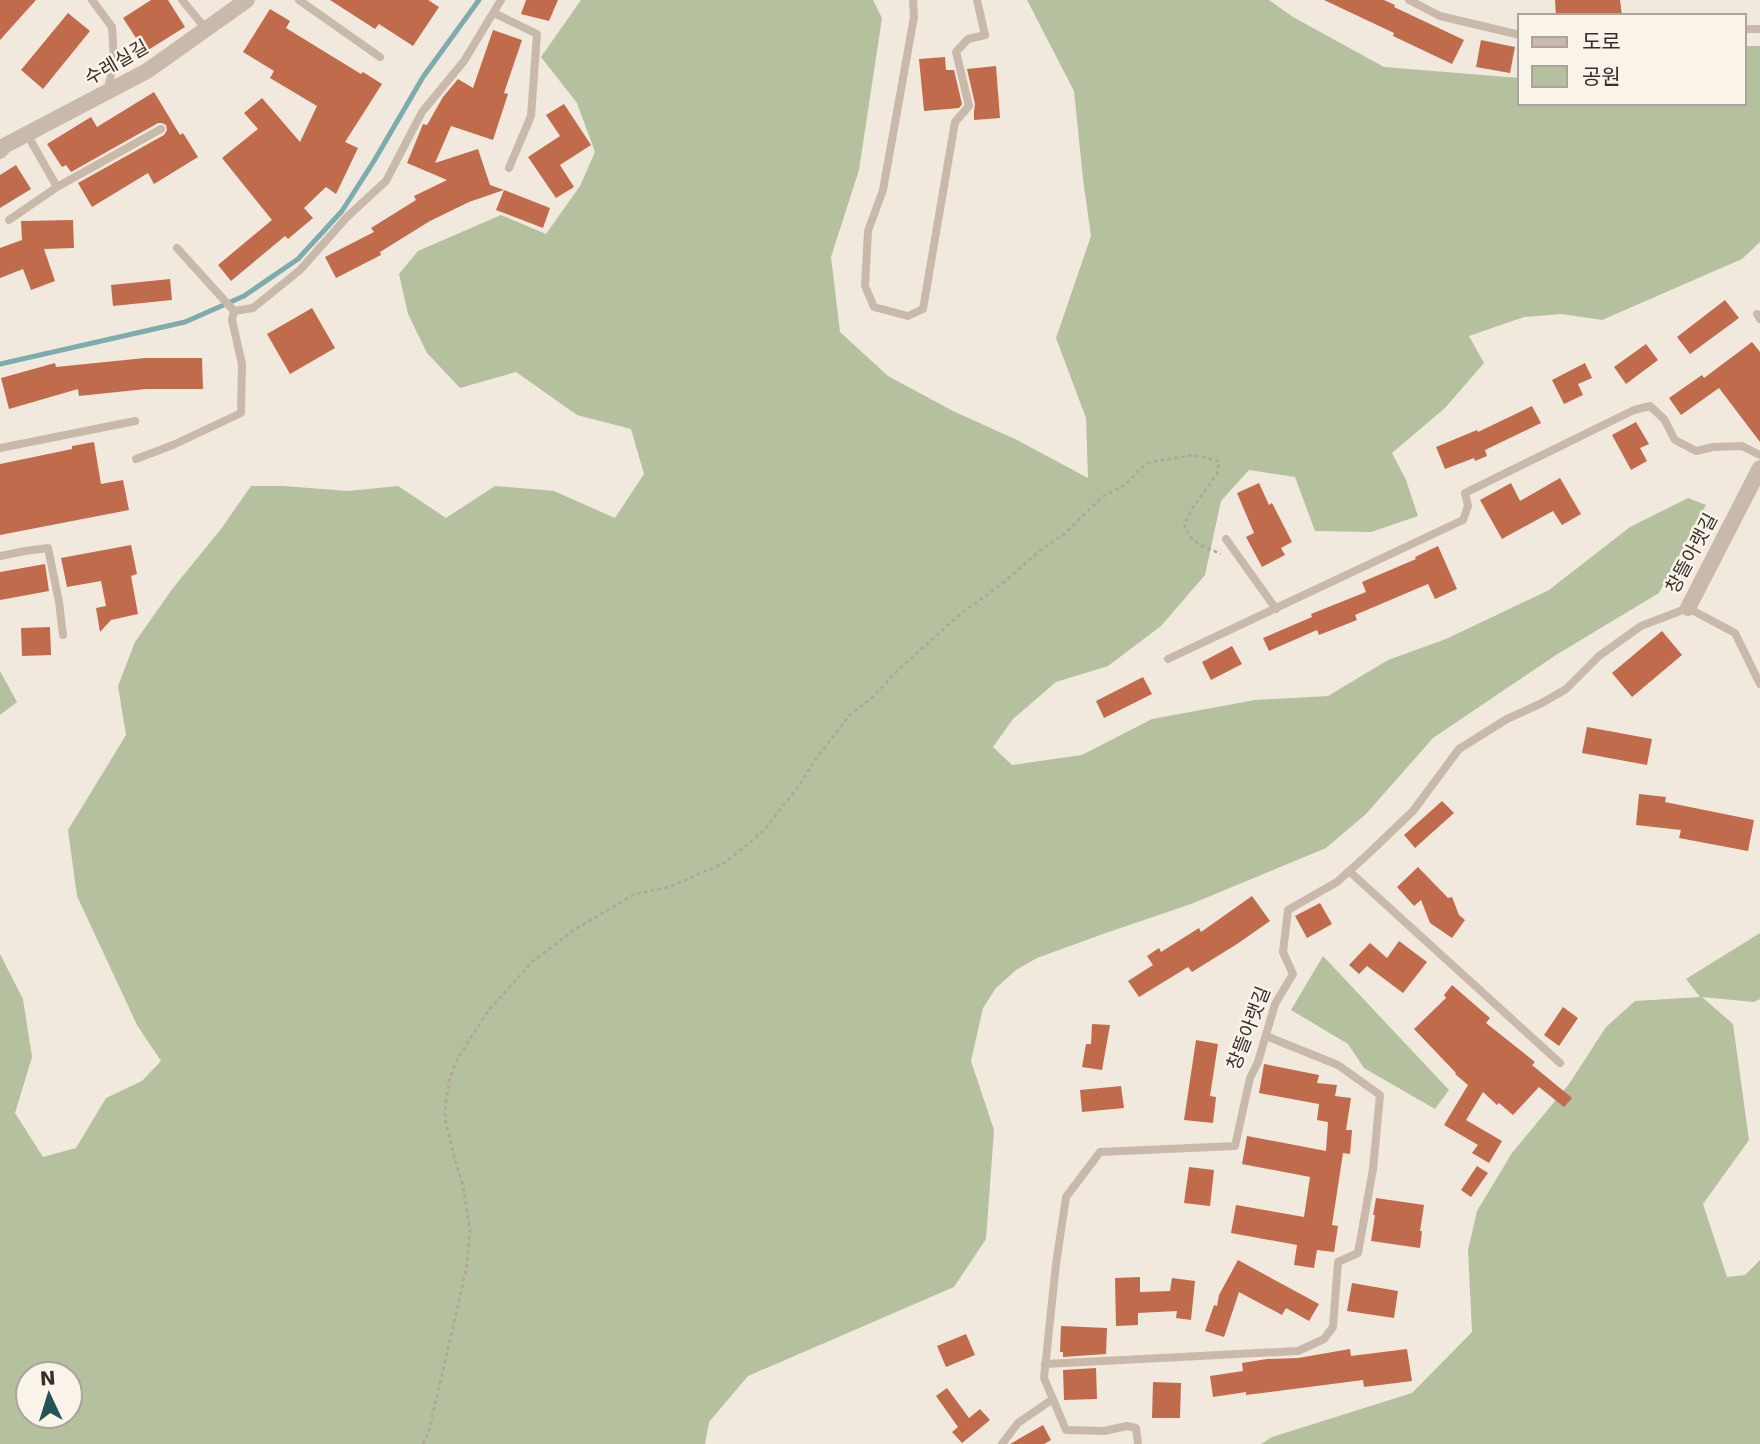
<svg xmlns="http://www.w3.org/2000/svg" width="1760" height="1444" font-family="'DejaVu Sans','Noto Sans KR',sans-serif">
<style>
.green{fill:#b4c09e;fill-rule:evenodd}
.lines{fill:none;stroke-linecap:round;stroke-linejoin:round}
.stream{stroke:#7eabae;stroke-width:5}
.building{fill:#c16b4d}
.path{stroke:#b5a395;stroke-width:2.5;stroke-dasharray:3.5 3.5;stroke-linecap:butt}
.service{stroke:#c9b9aa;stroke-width:8}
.minor{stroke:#c9b9aa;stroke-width:16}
.labels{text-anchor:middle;stroke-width:5;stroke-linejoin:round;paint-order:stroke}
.street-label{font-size:19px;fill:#372e29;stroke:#f9f3ea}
</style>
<rect width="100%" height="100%" fill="#f2e9de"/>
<g class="green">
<path d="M581,0H873L882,18L859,170L831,257L840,332L888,376L953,411L1017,440L1088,478L1086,418L1056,338L1091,236L1083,179L1074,91L1027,0H1269L1293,17L1384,67L1520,78V103H1744V46H1760V242L1742,259L1602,320L1562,314L1524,317L1469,336L1484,363L1445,408L1392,453L1406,480L1418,516L1371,532L1315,531L1295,477L1249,470L1221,501L1205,575L1161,626L1108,666L1056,682L1013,719L993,747L1012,765L1082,755L1152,719L1255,700L1328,696L1388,660L1446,639L1549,590L1630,527L1688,498L1706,505L1659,593L1556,655L1433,738L1366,814L1326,848L1191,904L1103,934L1037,958L1016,970L996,988L983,1008L971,1061L994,1130L986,1239L954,1287L748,1376L709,1422L705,1444H0V954L23,999L32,1057L15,1113L43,1157L76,1148L106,1098L142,1081L161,1061L137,1025L77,896L68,830L126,735L118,686L135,642L173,588L221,529L251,486H283L348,491L398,486L446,518L495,486L554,491L615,518L644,474L631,429L577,415L516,372L460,388L427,353L408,314L399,274L418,251L501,215L546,234L580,186L595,152L577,103L541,57ZM70,1374V1416H28V1374Z"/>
<path d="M0,671L17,702L0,715Z"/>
<path d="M1760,933V999L1754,1002L1702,997L1733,1024L1749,1140L1703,1204L1727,1277L1745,1275L1760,1260V1444H1261L1272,1437L1412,1393L1472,1332L1468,1250L1477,1211L1512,1153L1569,1084L1606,1027L1635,1001L1700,997L1686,979Z"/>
<path d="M1323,956L1449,1090L1435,1109L1364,1068L1348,1044L1291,1010Z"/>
</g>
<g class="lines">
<path class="stream" d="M0,364L185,322L244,296L298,259L342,211L374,161L423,77L479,0"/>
</g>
<g class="building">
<path d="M0,0H36L0,40Z"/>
<path d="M151,0H168L185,27L145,52L123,18Z"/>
<path d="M330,0H428L439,7L413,46L379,24L375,29Z"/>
<path d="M526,0H558L549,21L521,14Z"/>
<path d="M1324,0H1384L1395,5L1394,7L1464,40L1452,64L1393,36L1394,33Z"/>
<path d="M1555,0H1620L1622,16H1556Z"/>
<path d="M270,9L290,21L286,28L361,74L363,72L382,84L345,142L358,148L336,194L326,187L304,208L313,218L288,239L285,236L231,281L218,265L272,220L222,158L258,129L244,113L262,98L300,142L317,106L270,78L274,71L243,52Z"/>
<path d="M68,13L90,31L43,89L21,70Z"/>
<path d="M493,30L522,40L504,93L508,94L493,140L451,126L435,163L478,149L490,185L504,190L469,202L430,221L380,252L381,255L336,278L325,257L374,232L371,228L416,200L414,196L447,180L407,163L423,124L427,125L443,97L458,79L473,88Z"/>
<path d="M1481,40L1515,47L1510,73L1476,67Z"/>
<path d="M945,57L946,70H954L962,104L959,108L924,111L919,59Z"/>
<path d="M996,66L1000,118L974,120V111L975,104L967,69Z"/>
<path d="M154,92L180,135L183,133L198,157L154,184L148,173L92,207L78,183L164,135L167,130L166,125L162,123H158L71,172L66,165L62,167L47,144L91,117L97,127Z"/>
<path d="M564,104L591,145L560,165L574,187L556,198L528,157L560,136L546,115Z"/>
<path d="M16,165L31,189L0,208V175Z"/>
<path d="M504,190L550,208L543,228L496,210Z"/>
<path d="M73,220L74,248L44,249L55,281L31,290L23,269L0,278V248L22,240L21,221Z"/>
<path d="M170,279L172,300L113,306L111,285Z"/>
<path d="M1725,300L1739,318L1690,354L1677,337Z"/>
<path d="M312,308L335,348L290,374L267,334Z"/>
<path d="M1752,342L1760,352V442L1719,388L1681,415L1669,398L1702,375L1704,378Z"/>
<path d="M1646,344L1658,360L1626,384L1614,367Z"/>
<path d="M145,358H202L203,389H146L79,396L78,389L9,409L1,378L55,363L56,367Z"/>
<path d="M1585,363L1592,378L1578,384L1583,395L1564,404L1552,380Z"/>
<path d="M1532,406L1541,423L1485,450L1487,456L1475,461L1474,458L1445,469L1436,447L1477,430L1478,432Z"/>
<path d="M1636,422L1649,444L1640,448L1647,461L1631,470L1612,435Z"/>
<path d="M94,442L101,484L123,480L129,510L0,535V464L72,449V446Z"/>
<path d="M1560,478L1581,514L1562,525L1553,511L1502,539L1480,500L1511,483L1520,501Z"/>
<path d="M1259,483L1269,505L1272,503L1292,542L1281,548L1285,555L1262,567L1246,537L1254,533L1237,493Z"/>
<path d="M131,545L137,574L131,576L138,614L111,620L100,632L96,608L106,606L101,581L67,587L61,558Z"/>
<path d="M1438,546L1457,589L1435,599L1428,584L1355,615L1357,620L1319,635L1317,630L1269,651L1263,638L1312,617L1311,614L1366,592L1362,582L1416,559L1415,557Z"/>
<path d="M45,564L49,591L0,600V572Z"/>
<path d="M50,627L51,655L22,656L21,628Z"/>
<path d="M1662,631L1682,655L1632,697L1612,673Z"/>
<path d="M1232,646L1242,664L1211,680L1202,662Z"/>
<path d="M1143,677L1152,694L1104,718L1096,701Z"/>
<path d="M1587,727L1652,739L1647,765L1582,753Z"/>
<path d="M1639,794L1666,797L1665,802L1754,820L1748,851L1679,838L1681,830L1636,825Z"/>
<path d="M1442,801L1454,813L1415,848L1404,835Z"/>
<path d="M1418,867L1448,898L1452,897L1459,915L1465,920L1452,938L1430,923L1421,900L1414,906L1397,887Z"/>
<path d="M1252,896L1270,921L1237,944L1192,972L1188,967L1139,997L1128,981L1153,965L1147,956L1159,948L1161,952L1199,928L1201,932Z"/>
<path d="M1320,903L1332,924L1307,938L1295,916Z"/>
<path d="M1399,941L1427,962L1403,993L1367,966L1359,974L1349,965L1370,943L1387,958Z"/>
<path d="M1452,985L1490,1018L1486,1023L1535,1062L1532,1065L1572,1098L1564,1107L1539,1087L1513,1115L1499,1103L1497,1105L1483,1092L1466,1120L1502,1141L1489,1163L1472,1153L1478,1145L1444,1125L1468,1085L1455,1074L1456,1073L1414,1029L1446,998L1444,995Z"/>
<path d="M1563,1007L1578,1018L1559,1046L1544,1035Z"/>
<path d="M1092,1024L1110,1025L1102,1070L1082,1067L1086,1044H1091Z"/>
<path d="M1196,1040L1218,1044L1210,1096L1216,1097L1213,1123L1184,1120Z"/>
<path d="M1264,1064L1319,1075L1317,1083L1337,1085L1335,1096L1351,1098L1346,1130H1352L1350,1154L1343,1153L1332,1225L1338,1226L1334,1252L1317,1250L1314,1268L1294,1265L1297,1245L1231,1233L1236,1205L1304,1217L1310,1177L1242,1164L1247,1136L1326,1151L1328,1122L1317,1120L1319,1104L1259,1093Z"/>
<path d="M1121,1086L1124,1108L1082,1112L1080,1090Z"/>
<path d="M1477,1166L1488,1173L1471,1197L1461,1190Z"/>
<path d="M1189,1167L1214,1170L1210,1206L1184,1203Z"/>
<path d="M1376,1198L1424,1205L1420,1231H1422L1420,1248L1371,1241L1375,1215H1373Z"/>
<path d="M1238,1260L1319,1304L1309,1321L1286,1308L1282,1315L1239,1292L1224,1337L1205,1331L1214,1305L1217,1306L1219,1295Z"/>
<path d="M1140,1277V1292L1170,1291L1172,1278L1195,1281L1191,1320L1176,1318L1177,1311L1138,1313V1325L1116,1326L1115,1278Z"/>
<path d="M1352,1283L1398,1291L1394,1318L1347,1311Z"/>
<path d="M1061,1326L1107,1328L1106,1354L1063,1357V1352H1060Z"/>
<path d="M966,1334L975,1355L946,1367L937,1346Z"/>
<path d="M1350,1349L1351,1356L1407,1349L1412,1381L1364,1387L1363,1380L1246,1395V1392L1213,1397L1210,1376L1243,1371L1242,1363L1267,1359L1298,1358Z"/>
<path d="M1096,1368L1097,1399L1064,1400L1063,1370Z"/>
<path d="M1153,1382L1181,1383L1180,1418H1152Z"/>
<path d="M947,1388L969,1418L980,1409L990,1420L962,1443L952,1432L958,1427L936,1396Z"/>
<path d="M1043,1425L1051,1440L1044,1444H1010Z"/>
</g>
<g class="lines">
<path class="path" d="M423,1444L429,1430L466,1271L470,1230L463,1185L455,1160L445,1118L446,1102L450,1077L458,1058L488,1011L534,960L574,930L635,894L669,887L724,863L748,844L765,829L801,783L814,761L850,715L874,696L897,671L958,616L1002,584L1037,553L1064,534L1102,497L1125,485L1141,468L1150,462L1193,455L1219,461L1217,474L1192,509L1184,524C1190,544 1203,546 1221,554"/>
<g class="service">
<path d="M92,0L112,27L114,61L108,89"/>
<path d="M182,0L206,29"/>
<path d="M299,0L380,57"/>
<path d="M913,0L914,17L883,190L868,231L865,286L874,307L908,316L923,309L955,122L969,106L956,52L968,39L985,35L977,0"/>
<path d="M1409,0L1440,16L1520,35"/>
<path d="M494,13L537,34L531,116L509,168"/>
<path d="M1744,29H1760"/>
<path d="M57,187L161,129"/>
<path d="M9,220L57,187L27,134"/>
<path d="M177,248L234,311"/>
<path d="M1757,314L1760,319"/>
<path d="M0,448L135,421"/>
<path d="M136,459L173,445L241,413L242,364L232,320L234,311L253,308L300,270L347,217L386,181L422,112L464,61L501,0"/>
<path d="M1226,539L1276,609"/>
<path d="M0,556L25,551L48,548L59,602L63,635"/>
<path d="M1168,659L1463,520L1468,506L1465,493L1634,410L1650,406L1664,419L1675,440L1696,451L1713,447L1742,446L1760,455"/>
<path d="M1349,871L1560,1063"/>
<path d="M1045,1364L1298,1351L1324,1339L1333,1327L1338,1262L1358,1253L1373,1169L1380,1095L1338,1065L1266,1036"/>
<path d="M1002,1444L1018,1423L1053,1399"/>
<path d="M1138,1444L1136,1428L1127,1426L1104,1431L1066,1430L1044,1378L1056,1264L1066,1197L1100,1152L1235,1146L1250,1078L1258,1062L1275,1004L1293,974L1283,952L1288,910L1337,882L1367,855L1413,811L1459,749L1507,719L1542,703L1566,689L1599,656L1641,626L1688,608L1735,633L1760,684"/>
</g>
<g class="minor">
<path d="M0,151L4,146L147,71L247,0"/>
<path d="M1688,608L1760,468"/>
</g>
</g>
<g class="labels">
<g class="street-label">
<text transform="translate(116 62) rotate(-30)" y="7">수레실길</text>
<text transform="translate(1691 553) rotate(-62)" y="7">창뜰아랫길</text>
<text transform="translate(1248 1028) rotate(-69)" y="7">창뜰아랫길</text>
</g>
</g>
<rect x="1518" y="14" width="228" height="91" fill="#f9f3ea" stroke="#aba49d" stroke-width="2"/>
<rect x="1532" y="37" width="35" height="10" fill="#c9b9aa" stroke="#aba49d" stroke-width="2"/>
<text x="1582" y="49" font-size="21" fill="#372e29">도로</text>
<rect x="1532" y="66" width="35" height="21" fill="#b4c09e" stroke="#aba49d" stroke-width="2"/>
<text x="1582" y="84" font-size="21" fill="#372e29">공원</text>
<g transform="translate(49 1395) rotate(356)"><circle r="33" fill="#f9f3ea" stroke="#aba49d" stroke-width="2"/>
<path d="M0-5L12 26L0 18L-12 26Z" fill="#215357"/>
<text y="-10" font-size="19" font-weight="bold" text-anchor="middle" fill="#372e29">N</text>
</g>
</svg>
